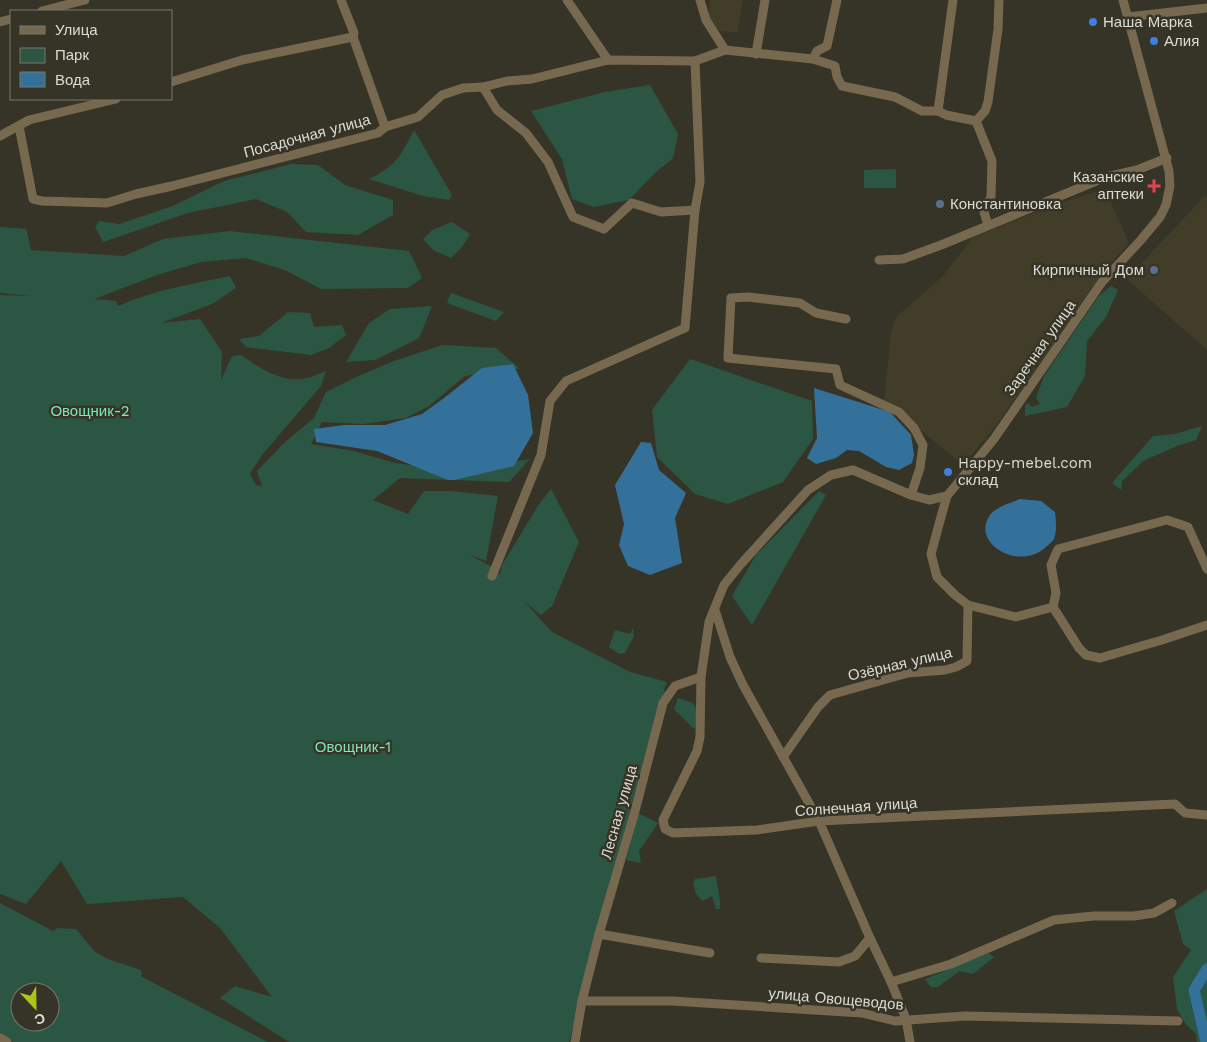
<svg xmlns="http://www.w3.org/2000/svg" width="1207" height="1042" font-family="'Work Sans',sans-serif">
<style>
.built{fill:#413d29}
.green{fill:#2c5644;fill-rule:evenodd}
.water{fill:#34719a}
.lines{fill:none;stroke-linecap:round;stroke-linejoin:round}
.river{stroke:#34719a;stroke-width:11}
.minor{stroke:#776950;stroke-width:9}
.shop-dot{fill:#3f7fe0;stroke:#363426;stroke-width:2}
.health-dot{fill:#e0444e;stroke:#363426;stroke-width:2}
.service-dot{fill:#5c6f8a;stroke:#363426;stroke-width:2}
.labels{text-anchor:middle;stroke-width:5;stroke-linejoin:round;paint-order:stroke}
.poi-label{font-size:15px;fill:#dddcd3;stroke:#363426;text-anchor:start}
.street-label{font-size:15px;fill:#dddcd3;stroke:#363426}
.park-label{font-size:15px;fill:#7de8ba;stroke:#363426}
</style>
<rect width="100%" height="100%" fill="#363426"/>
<g class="built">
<path d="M710,0H743L737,33L715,30L708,19Z"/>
<path d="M1105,189L1129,243L1105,270L995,427L963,465L884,400L891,332L897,316L943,276L973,237L1057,204Z"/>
<path d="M1205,196L1207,197V350L1128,280L1135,270Z"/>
</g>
<g class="green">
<path d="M650,85L678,134L673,158L655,173L629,200L594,207L572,199L562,159L531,111L605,92Z"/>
<path d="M414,130L452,195L449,200L423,196L369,179C397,165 400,157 414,130Z"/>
<path d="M291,164L318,165L345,185L393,200V215L358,235L306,232L287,212L256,199L188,213L103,242L95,227L99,221L119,224L173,206L224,181Z"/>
<path d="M896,169V188H864V170Z"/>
<path d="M452,222L470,234L462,247L451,258L433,250L423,239L432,230Z"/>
<path d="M0,227L26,229L31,250L124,256L163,239L230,231L409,251L422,278L408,288L321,289L285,270L246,258L201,262L157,275L94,299L116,301L118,306C154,290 192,284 230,276L236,288L212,304L161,323L200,319L222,352L221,380L232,356L241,355C260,368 282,384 307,378C313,377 320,373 326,371L321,386L262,455L250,474L256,485L262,486L257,471L284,443L314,418L326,392L356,377L394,361L442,345L496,348L520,369H505L465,376L429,406L406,418L363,424L322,422L311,444L354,451L395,463L458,471L530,459L509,482L400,478L373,500L408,514L424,491H451L498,496L486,561L468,554L494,568L500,575L502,565L539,504L551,489L579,542L552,606L541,615L525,602L552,632L630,672L667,682L664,690L666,692L657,708L569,1042H289L220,998L235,986L272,997L220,928L183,897L87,904L61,861L26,904L0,894V295L31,296L0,293Z"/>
<path d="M1111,286L1118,290L1106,317L1087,341L1085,376L1067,407L1025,416V406L1028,403L1032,407L1040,404L1036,398L1044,376L1098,297Z"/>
<path d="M451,293L504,312L496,321L447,303Z"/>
<path d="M432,306L419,338L375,360L346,362L369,323L390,309Z"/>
<path d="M288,312L310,313L314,327L342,325L346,335L329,348L311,355L246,347L239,339L259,336Z"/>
<path d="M690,359L812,401L813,439L783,482L728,504L695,494L657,457L652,410Z"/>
<path d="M1202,426L1196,440L1177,446L1143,461L1122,481L1121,490L1112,483L1153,436L1175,434Z"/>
<path d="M819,491L826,495L752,625L732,596L756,555Z"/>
<path d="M633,628L634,636L625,653L619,654L609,647L615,630L630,634Z"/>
<path d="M678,698L693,703L702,718L694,729L674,709Z"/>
<path d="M638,813L658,823L639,851L641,863L626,860Z"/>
<path d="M716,876C717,889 721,896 720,909H716L712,896L703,901L696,894L693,883L695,879Z"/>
<path d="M1207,889V1042H1197L1196,1034L1185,1023L1177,1009L1173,977L1191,950L1183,944L1174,911Z"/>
<path d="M0,903L53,931L57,928L76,929L95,952L108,959L141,970L142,977L268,1042H13L0,1034ZM20,992H50V1022H20Z"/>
<path d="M989,953L994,957L973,974L959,971L938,987H931L925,979Z"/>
</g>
<g class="water">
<path d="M513,364L528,395L533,433L514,466L454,480H448L377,451L316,442L314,429L344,425H385L422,414L444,398L482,368Z"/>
<path d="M814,388L890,412L911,435L914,455L912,463L899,470L886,467L859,451L847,450L836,458L816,464L807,458L817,438Z"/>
<path d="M641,442L651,443L659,470L686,493L675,518L682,563L650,575L628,566L619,545L624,524L615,485Z"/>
<path d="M1020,499L1041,501L1055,512C1056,521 1057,530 1054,539C1052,542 1049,544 1046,547C1019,572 970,543 990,515C996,507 1011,503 1020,499Z"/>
</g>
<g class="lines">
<path class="river" d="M1206,1042L1194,990L1207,969"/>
<g class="minor">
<path d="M341,0L354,33L353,37L385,127"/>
<path d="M567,0L608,60"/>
<path d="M700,0L706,20L725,50"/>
<path d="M42,11L85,0"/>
<path d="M1128,17L1207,8"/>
<path d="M0,22L11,19"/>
<path d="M756,54L765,0"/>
<path d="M813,59L817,51L827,46L837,0"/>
<path d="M171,82L242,60L353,37"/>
<path d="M483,87L497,110L526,133L548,162L573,217L604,229L632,203L661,212L695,210"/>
<path d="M938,111L953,0"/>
<path d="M976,121L985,111L988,102L998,29L999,0"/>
<path d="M976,121L992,161L991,197L985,207L984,212L988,225"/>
<path d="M19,126L33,199L42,201L107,203L136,194L172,186L378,133L385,127L418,117L442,95L463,88L483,87L507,81L532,79L608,60L695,61L725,50L813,59L835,66L837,77L842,86L895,97L922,111H938L946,115L976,121"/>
<path d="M0,136L29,120L116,99"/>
<path d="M879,260L903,259L941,245L1106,177L1137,170L1167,158"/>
<path d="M846,319L816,313L800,303L748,297L731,298L728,358L836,369L840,385L899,412L914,428L923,445L920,468L911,495"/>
<path d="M1207,569L1188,527L1167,520L1058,549L1051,565L1056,593L1053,607L1079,648L1086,655L1100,658L1162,640L1207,625"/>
<path d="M492,576L541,455L550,401L566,381L685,328L695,210L700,182L695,61"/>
<path d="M1053,607L1016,617L968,605L955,595L937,577L931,554L941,517L947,496L994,439L1102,282L1140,241L1160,217L1166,205L1170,186L1169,171L1123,0"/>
<path d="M715,610L730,657L743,685L819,821L870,938L891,982L906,1019L910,1042"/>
<path d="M701,677L700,737L697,751L663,820L665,829L673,833L757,830L819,821L1175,804L1185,813L1207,815"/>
<path d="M783,757L818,707L830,695L908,673L945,670L956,667L967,661L968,605"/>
<path d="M599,934L710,953"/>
<path d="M761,958L839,962L855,956L870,938"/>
<path d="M891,982L951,964L1054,920L1094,916H1134L1154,913L1172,903"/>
<path d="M582,1001H672L862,1013L895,1021L965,1016L1178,1021"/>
<path d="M0,1038L7,1042"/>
<path d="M575,1042L582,1001L599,934L635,811L663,703L675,686L701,677L709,622L724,585L741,564L808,490L831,475L853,470L911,495L929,500L947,496"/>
</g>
</g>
<g class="shop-dot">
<circle cx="1093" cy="22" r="5"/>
<circle cx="1154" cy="41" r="5"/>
<circle cx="948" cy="472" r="5"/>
</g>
<path class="health-dot" d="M1151.5 178.5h5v5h5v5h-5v5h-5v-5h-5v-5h5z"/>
<g class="service-dot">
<circle cx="940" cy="204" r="5"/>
<circle cx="1154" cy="270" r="5"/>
</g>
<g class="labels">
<g class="poi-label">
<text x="1103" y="27">Наша Марка</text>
<text x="1164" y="46">Алия</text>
<text x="1144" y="182" text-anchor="end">Казанские<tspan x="1144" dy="17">аптеки</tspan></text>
<text x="950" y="209">Константиновка</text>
<text x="1144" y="275" text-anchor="end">Кирпичный Дом</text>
<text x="958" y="468">Happy-mebel.com<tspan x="958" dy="17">склад</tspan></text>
</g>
<g class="street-label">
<text transform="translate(307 136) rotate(-15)" y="5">Посадочная улица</text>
<text transform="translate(1040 348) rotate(-55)" y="5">Заречная улица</text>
<text transform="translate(900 664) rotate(-13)" y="5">Озёрная улица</text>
<text transform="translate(856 807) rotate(-4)" y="5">Солнечная улица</text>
<text transform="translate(619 812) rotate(-74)" y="5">Лесная улица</text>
<text transform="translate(836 999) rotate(5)" y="5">улица Овощеводов</text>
</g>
<g class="park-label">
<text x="90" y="416">Овощник-2</text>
<text x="353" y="752">Овощник-1</text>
</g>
</g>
<rect x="10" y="10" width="162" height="90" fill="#363426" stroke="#79776b"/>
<rect x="20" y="26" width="25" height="8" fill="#776950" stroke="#79776b"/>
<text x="55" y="35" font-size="15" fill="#dddcd3">Улица</text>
<rect x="20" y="48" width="25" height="15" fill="#2c5644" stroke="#79776b"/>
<text x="55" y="60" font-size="15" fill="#dddcd3">Парк</text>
<rect x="20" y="72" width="25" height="15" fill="#34719a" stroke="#79776b"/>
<text x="55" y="85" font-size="15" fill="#dddcd3">Вода</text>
<g transform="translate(35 1007) rotate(158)"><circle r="24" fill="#363426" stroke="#79776b"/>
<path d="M0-4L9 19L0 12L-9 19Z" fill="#abc614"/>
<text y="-8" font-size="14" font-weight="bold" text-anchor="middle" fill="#dddcd3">С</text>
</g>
</svg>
